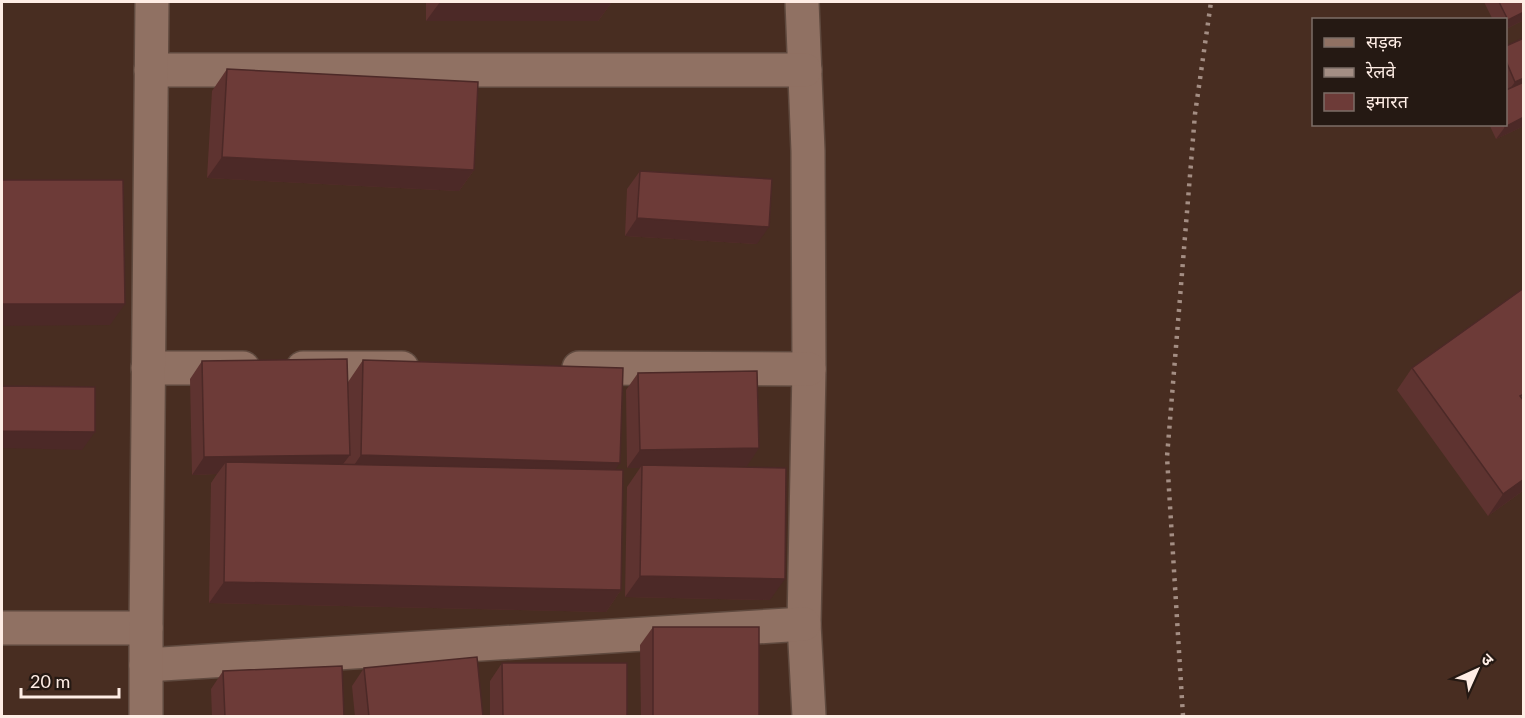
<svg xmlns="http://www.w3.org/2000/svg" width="1525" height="718" font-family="Lato,'Noto Sans Devanagari',sans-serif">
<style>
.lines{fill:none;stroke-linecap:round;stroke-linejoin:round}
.minor-casing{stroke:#5f493e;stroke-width:36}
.minor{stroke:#907163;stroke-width:33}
.rail{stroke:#a48e84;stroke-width:4.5;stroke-dasharray:3 6;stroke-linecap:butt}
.wall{fill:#5e3330}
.shaded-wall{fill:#4c2927}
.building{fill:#6d3b38;stroke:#4c2927;stroke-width:1.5}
</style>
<rect width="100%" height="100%" fill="#482d21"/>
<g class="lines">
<g class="minor-casing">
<g id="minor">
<path d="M802,2L808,151L809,369L804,624L809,716"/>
<path d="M151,70H805"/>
<path d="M148,368H243"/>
<path d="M303,368H402"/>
<path d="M579,368L809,369"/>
<path d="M2,628H146"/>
<path d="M146,665L804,624"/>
<path d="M146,716V628L152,2"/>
</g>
</g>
<use href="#minor" class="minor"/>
<path class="rail" d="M1183,716L1167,457L1195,114L1211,2"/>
</g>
<g class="wall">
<path d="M426,2H612L598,21H426Z"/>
<path d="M1484,2H1524V19L1522,21L1506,29V20H1493Z"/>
<path d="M1524,38V126L1496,139L1489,124H1506V46Z"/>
<path d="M227,69L474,170L459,191L207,178L212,91Z"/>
<path d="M640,171L757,244L625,236L627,189Z"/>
<path d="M1524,288V490L1488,516L1397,390L1412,368Z"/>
<path d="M363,360L615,470L621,590L606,612L209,603L211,483L217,474L192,475L190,379L202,361L348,382Z"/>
<path d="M638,373L747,466H708L770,600L625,597L627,487L640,468H627L626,390Z"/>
<path d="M653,627L759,717H641L640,645Z"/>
<path d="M502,663L627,717H490V681Z"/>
<path d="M364,668L483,717H355L352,686Z"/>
<path d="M223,671L344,717H212L211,689Z"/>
</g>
<g class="shaded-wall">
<path d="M440,2H612L598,21H426Z"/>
<path d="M1524,12V19L1522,21L1506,29V23L1508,20Z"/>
<path d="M1524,78V86L1506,94L1515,82Z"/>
<path d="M1524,117V126L1496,139L1505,127Z"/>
<path d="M222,157L474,170L459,191L207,178Z"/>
<path d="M637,218L769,227L757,244L625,236Z"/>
<path d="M2,304H125L110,325L2,326Z"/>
<path d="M2,431L95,432L82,450L2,448Z"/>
<path d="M759,448L747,466L642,468V465L640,468H627L640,450Z"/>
<path d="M350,455L337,472L226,462L217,474L192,475L204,457Z"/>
<path d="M361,455L620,463L605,484L346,477Z"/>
<path d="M1524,479V490L1488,516L1503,494Z"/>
<path d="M640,576L785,579L770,600L625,597Z"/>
<path d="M224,582L621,590L606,612L209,603Z"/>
</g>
<g class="building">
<path d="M1499,2H1524V12L1508,20Z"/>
<path d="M1524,38V78L1515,82L1506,61V46Z"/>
<path d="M227,69L478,82L474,170L222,157Z"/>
<path d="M1524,82V117L1505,127L1504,124H1506V90Z"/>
<path d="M640,171L772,179L769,227L637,218Z"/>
<path d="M2,180H123L125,304H2Z"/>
<path d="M1524,288V394L1520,396L1524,401V479L1503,494L1412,368Z"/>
<path d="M347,359L350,455L204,457L202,361Z"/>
<path d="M363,360L623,368L620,463L361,455Z"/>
<path d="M757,371L759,448L640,450L638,373Z"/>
<path d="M2,386L95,387V432L2,431Z"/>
<path d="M226,462L623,470L621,590L224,582Z"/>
<path d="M642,465L786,468L785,579L640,576Z"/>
<rect x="653" y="627" width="106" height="90"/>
<path d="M477,657L483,717H369L364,668Z"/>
<path d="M502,663H627V717H503Z"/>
<path d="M342,666L344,717H225L223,671Z"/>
</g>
<rect width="1525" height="718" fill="none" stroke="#feede5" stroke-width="6"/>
<rect x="1312" y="18" width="195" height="108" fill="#251913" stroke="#7c6e67" stroke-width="1.5"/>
<rect x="1324" y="38" width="30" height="9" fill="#907163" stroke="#7c6e67" stroke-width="1.5"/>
<text x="1366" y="48" font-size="18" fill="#feede5">सड़क</text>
<rect x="1324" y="68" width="30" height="9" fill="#a48e84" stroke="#7c6e67" stroke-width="1.5"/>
<text x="1366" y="78" font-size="18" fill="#feede5">रेलवे</text>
<rect x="1324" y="93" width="30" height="18" fill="#6d3b38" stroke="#7c6e67" stroke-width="1.5"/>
<text x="1366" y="108" font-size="18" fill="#feede5">इमारत</text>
<g transform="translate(1477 670) rotate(45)" stroke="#251913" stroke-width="4.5" paint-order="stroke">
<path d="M0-4.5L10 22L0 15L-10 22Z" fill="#feede5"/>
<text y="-9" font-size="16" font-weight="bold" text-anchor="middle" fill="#feede5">उ</text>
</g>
<path d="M21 688v9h98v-9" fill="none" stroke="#feede5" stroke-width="3"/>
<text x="30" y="688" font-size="18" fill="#feede5" stroke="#251913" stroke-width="4.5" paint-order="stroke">20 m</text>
</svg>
